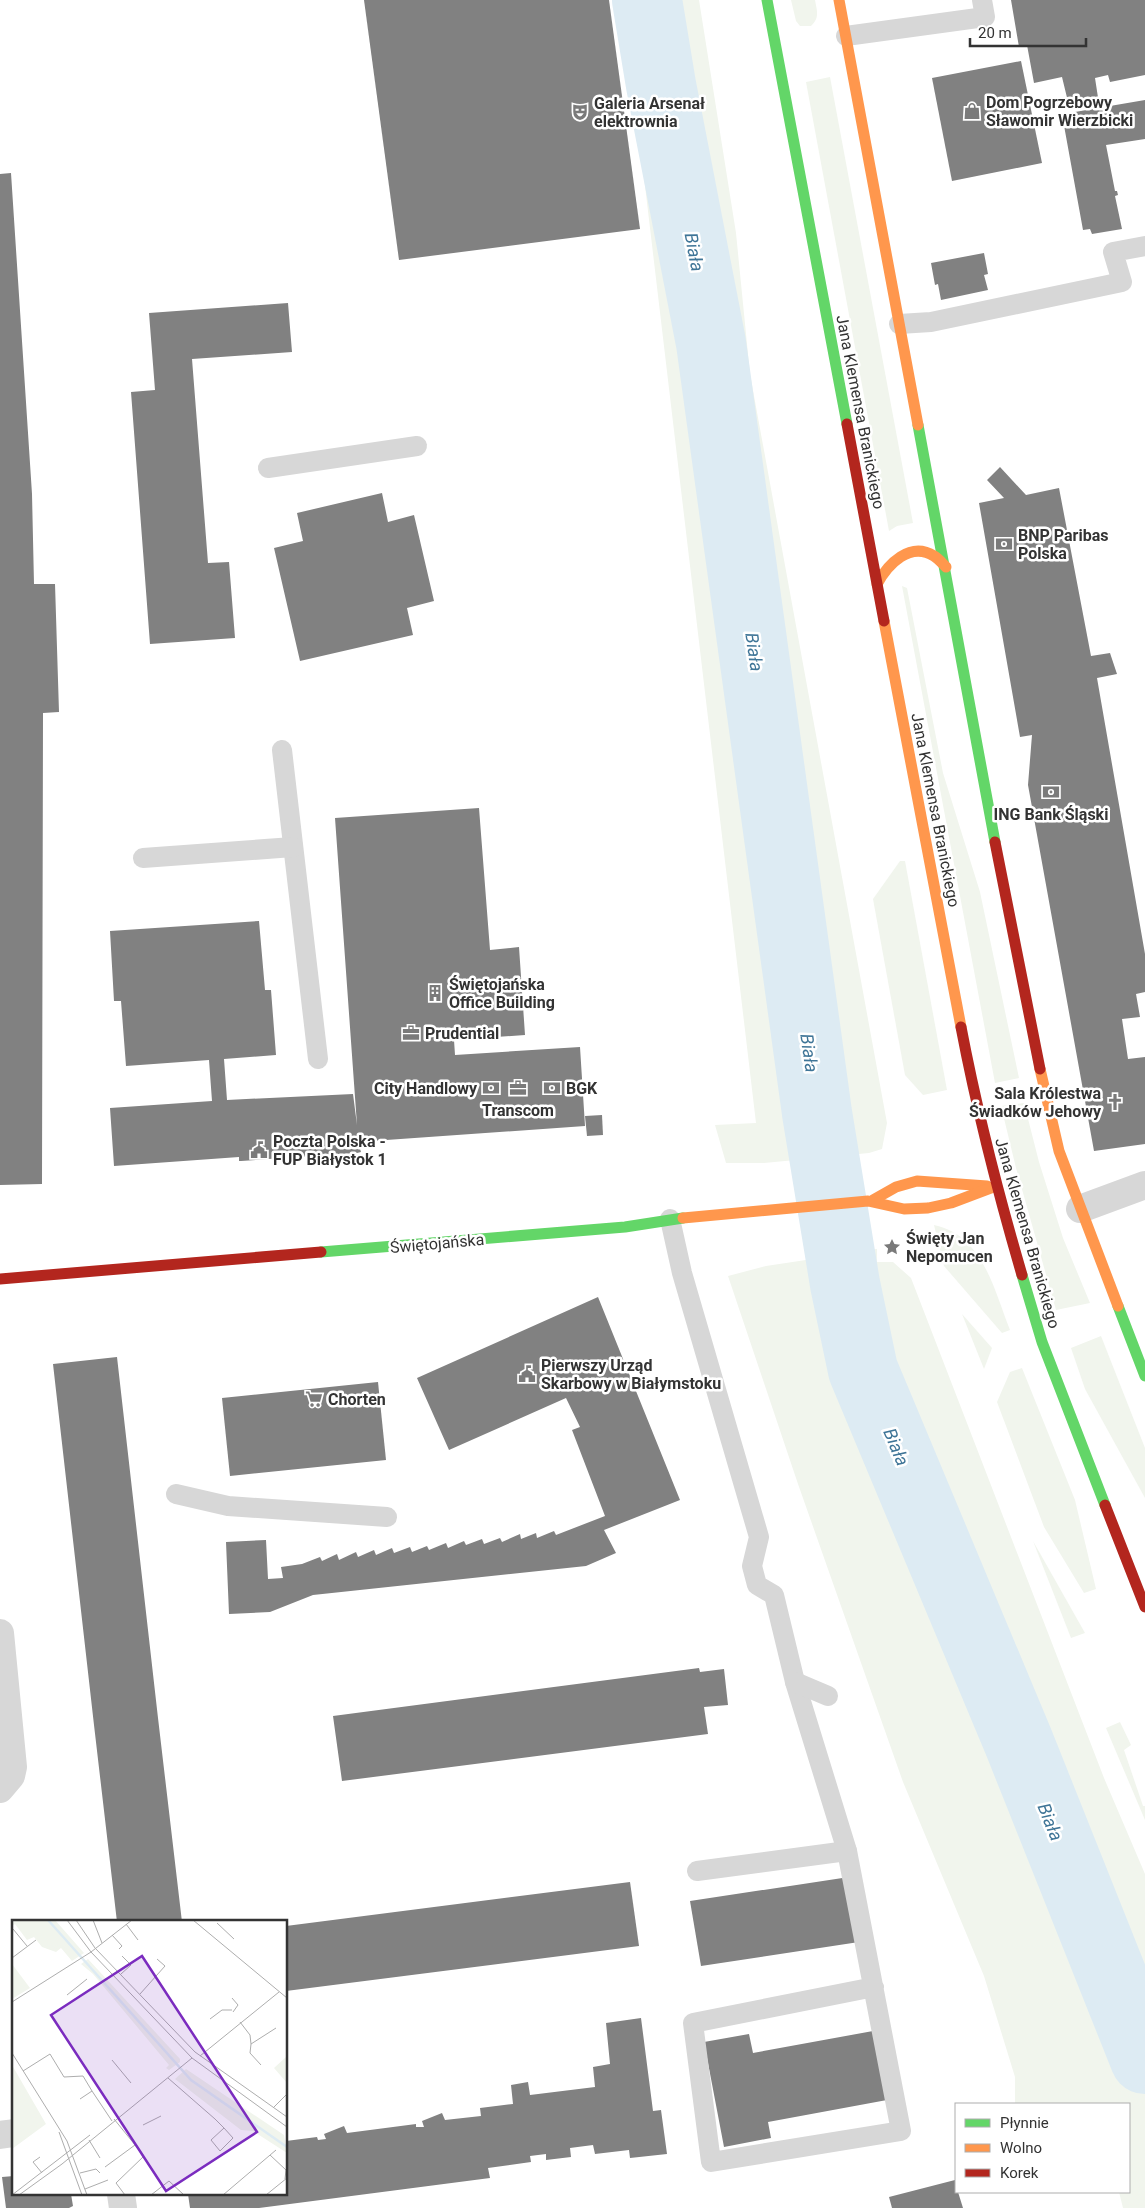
<svg xmlns="http://www.w3.org/2000/svg" width="1145" height="2208" font-family="Roboto,sans-serif">
<style>
.green{fill:#f1f5ed}
.lines{fill:none;stroke-linecap:round;stroke-linejoin:round}
.river{stroke:#ddebf3;stroke-width:70}
.building{fill:#818181}
.lane{stroke:#d7d7d7;stroke-width:20}
.street{stroke:#d7d7d7;stroke-width:28}
.fast{stroke:#63d668;stroke-width:11}
.slow{stroke:#ff974d;stroke-width:11}
.jam{stroke:#b3261e;stroke-width:11}
.labels{text-anchor:middle;stroke-width:5;stroke-linejoin:round;paint-order:stroke}
.poi-label{font-size:16px;font-weight:bold;fill:#333;stroke:#fff;text-anchor:start}
.street-label{font-size:16px;fill:#333;stroke:#fff}
.water-label{font-size:18px;font-style:italic;fill:#3f7597;stroke:#fff}
.inset-river{fill:none;stroke:#ddebf3;stroke-width:2.5}
.inset-road{fill:none;stroke:#adadad;stroke-width:1}
.view{fill:#7b2cbf;fill-opacity:0.15;stroke:#7b2cbf;stroke-width:2.5}
.inset-edge{fill:none;stroke:#333;stroke-width:2.5}
</style>
<rect width="100%" height="100%" fill="#fff"/>
<g class="green">
<path d="M623,0H699L736,233L750,374L887,1123L882,1149L869,1153L764,1163H726L715,1125L756,1123Z"/>
<path d="M791,0H815C817,11 820,18 811,26H800L796,21Z"/>
<path d="M830,77L913,523L897,526L889,531L806,82Z"/>
<path d="M902,586L907,588L943,773L980,892L1019,1078L995,1083Z"/>
<path d="M900,861H905L947,1090L923,1095L905,1075L873,899Z"/>
<path d="M1024,1103L1039,1162L1063,1238L1090,1303L1056,1310L1016,1168L1001,1106Z"/>
<path d="M934,1225C983,1235 994,1290 1010,1330L1002,1333L944,1266Z"/>
<path d="M877,1249V1262H893L911,1278L1104,1778L1145,1874V2208H1123L1119,2192H1129V2104H1015V2077L984,1976L903,1782L798,1484L728,1276L766,1266L839,1255L865,1284L845,1251Z"/>
<path d="M962,1314L992,1348L984,1369Z"/>
<path d="M1101,1336L1145,1448V1498L1085,1389L1071,1348Z"/>
<path d="M1022,1368L1075,1500L1096,1589L1084,1593L1044,1527L997,1402L1010,1372Z"/>
<path d="M1033,1541L1085,1633L1071,1638Z"/>
<path d="M1120,1722L1131,1745L1124,1750L1143,1806H1145V1820L1106,1728Z"/>
</g>
<g class="lines">
<path class="river" d="M647,0L661,85L711,343L817,1113L845,1284L863,1370L1019,1743L1145,2059"/>
</g>
<g class="building">
<path d="M364,0H609L640,229L399,260Z"/>
<path d="M1011,0H1145V75L1110,82L1108,75L1095,78L1099,104L1070,110L1062,77L1034,83L1027,45L1019,47Z"/>
<path d="M1021,61L1042,163L952,181L932,78Z"/>
<path d="M1145,100V139L1106,145L1115,191H1117L1118,195L1115,196L1122,229L1092,234L1090,229L1083,230L1063,120L1070,119L1069,113Z"/>
<path d="M11,173L32,494L34,584H55L59,712L43,713L42,1184L0,1185V174Z"/>
<path d="M984,253L988,274L984,275L988,290L941,300L938,284L935,285L931,263Z"/>
<path d="M288,303L292,352L192,359L208,563L229,562L235,638L150,644L131,392L155,390L149,313Z"/>
<path d="M1000,467L1026,495L1059,488L1091,656L1110,653L1117,674L1097,678L1145,954V992L1136,994L1140,1017L1122,1019L1128,1059L1145,1057V1144L1094,1151L1028,785L1032,735L1020,737L979,503L1004,498L987,480Z"/>
<path d="M382,493L388,522L414,515L434,601L407,608L413,635L300,661L274,548L303,541L297,513Z"/>
<path d="M479,808L490,950L519,947L525,1035L454,1040L455,1055L580,1047L585,1126L358,1142L361,1152L357,1153L241,1161H239V1157L114,1166L110,1108L212,1101L209,1060L126,1066L121,1001H114L110,931L259,921L265,990H271L276,1055L224,1059L227,1100L353,1094L357,1125L335,818Z"/>
<path d="M602,1115L603,1135L587,1136L585,1116Z"/>
<path d="M598,1297L680,1500L604,1530L616,1553L586,1566L313,1595L270,1612L229,1614L226,1542L266,1540L268,1579L283,1578L281,1567L302,1564L320,1557L322,1561L337,1554L339,1560L356,1552L358,1557L374,1550L376,1555L392,1548L394,1553L410,1547L412,1552L427,1546L429,1550L446,1543L448,1548L464,1541L466,1545L482,1539L484,1544L500,1538L502,1542L520,1534L521,1539L536,1533L537,1538L554,1531L556,1535L605,1516L572,1430L580,1427L566,1398L449,1450L417,1378Z"/>
<path d="M117,1357L158,1718L182,1922H117L94,1725L53,1364Z"/>
<path d="M378,1382L386,1460L230,1476L222,1398Z"/>
<path d="M699,1668L700,1672L724,1669L728,1705L704,1707L708,1734L342,1781L333,1716Z"/>
<path d="M849,1877L859,1942L701,1966L690,1901Z"/>
<path d="M630,1882L639,1946L286,1991V1926Z"/>
<path d="M641,2018L653,2111L661,2110L667,2154L630,2158L629,2150L595,2154L593,2145L570,2148L571,2157L546,2160V2154L530,2156L531,2162L488,2168L490,2178L259,2208H190L188,2194H286V2141L317,2137L318,2140L326,2139L324,2134L344,2126L347,2133L416,2124V2127H424L422,2121L442,2113L445,2120L481,2116L480,2108L513,2104L511,2085L528,2082L530,2095L595,2087L593,2067L610,2064L606,2023Z"/>
<path d="M873,2031L887,2100L768,2122L771,2138L724,2147L704,2042L749,2034L753,2053Z"/>
<path d="M14,2176V2194H71L73,2206L69,2208H6L2,2177Z"/>
<path d="M955,2180L956,2192H958L963,2208H892L889,2197Z"/>
</g>
<g class="lines">
<g class="lane">
<path d="M846,36L985,17L982,0"/>
<path d="M899,324L931,322L1122,282L1113,252L1145,246"/>
<path d="M268,468L417,446"/>
<path d="M282,750L318,1059"/>
<path d="M143,858L293,847"/>
<path d="M670,1219L682,1273L759,1537L752,1566L757,1585L774,1595L795,1682L847,1851L901,2131L711,2162L693,2023L874,1987"/>
<path d="M176,1494L228,1506L387,1517"/>
<path d="M795,1682L828,1696"/>
<path d="M697,1871L847,1851"/>
</g>
<g class="street">
<path d="M1080,1209L1145,1185"/>
<path d="M0,1633L13,1767L11,1776L0,1789"/>
<path d="M0,2135L14,2133"/>
<path d="M121,2194L123,2208"/>
</g>
<g class="fast">
<path d="M767,0L847,424"/>
<path d="M918,425L995,842"/>
<path d="M321,1252L625,1227L683,1218"/>
<path d="M1022,1275L1042,1342L1105,1505"/>
<path d="M1118,1306L1145,1376"/>
</g>
<g class="slow">
<path d="M839,0L918,425"/>
<path d="M877,584C888,564 910,541 934,556C939,559 942,563 946,567"/>
<path d="M884,621L961,1027"/>
<path d="M1040,1069L1059,1151L1118,1306"/>
<path d="M873,1200L896,1187L917,1181L987,1186"/>
<path d="M683,1218L868,1201L904,1209L928,1208L951,1203L996,1186"/>
</g>
<g class="jam">
<path d="M847,424L884,621"/>
<path d="M995,842L1040,1069"/>
<path d="M961,1027C977,1111 998,1193 1022,1275"/>
<path d="M0,1279L321,1252"/>
<path d="M1105,1505L1145,1607"/>
</g>
</g>
<defs>
<g id="shop-bare" transform="scale(1.35)"><path d="M-5-2.5h2.3a2.7 3.5 0 0 1 5.4 0H5L5.5 6h-11ZM-1.5-2.5h3a1.5 2.3 0 0 0-3 0Z" fill="#7a7a7a" stroke="#fff" stroke-width="2.5" paint-order="stroke"/></g>
<g id="theatre-bare" transform="scale(1.35)"><path d="M-5-5.5Q0-4 5-5.5V0Q5 5 0 6Q-5 5-5 0ZM-3.3-2.5H-1v1.5H-3.3ZM1-2.5H3.3v1.5H1ZM-2.8 1Q0 5.5 2.8 1Z" fill="#7a7a7a" stroke="#fff" stroke-width="2.5" paint-order="stroke"/></g>
<g id="bank-bare" transform="scale(1.35)"><path d="M-6-4H6V4H-6ZM0-2.3a2.3 2.3 0 1 0 0 4.6a2.3 2.3 0 1 0 0-4.6Z" fill="#7a7a7a" stroke="#fff" stroke-width="2.5" paint-order="stroke"/></g>
<g id="building-bare" transform="scale(1.35)"><path d="M-4-6H4V6H1V3H-1V6H-4ZM-2.5-4.3h1.7v1.8h-1.7ZM.8-4.3h1.7v1.8H.8ZM-2.5-1h1.7V.8h-1.7ZM.8-1h1.7V.8H.8Z" fill="#7a7a7a" stroke="#fff" stroke-width="2.5" paint-order="stroke"/></g>
<g id="office-bare" transform="scale(1.35)"><path d="M-6-3h4V-5.5h4V-3h4V5H-6ZM-1-4.5V-3h2v-1.5ZM-6 0V1H6V0Z" fill="#7a7a7a" stroke="#fff" stroke-width="2.5" paint-order="stroke"/></g>
<g id="church-bare" transform="scale(1.35)"><path d="M-1.2-6h2.4v3.5h3.3v2.4h-3.3V6h-2.4V-.1h-3.3v-2.4h3.3Z" fill="#7a7a7a" stroke="#fff" stroke-width="2.5" paint-order="stroke"/></g>
<g id="civic-bare" transform="scale(1.35)"><path d="M-.6-6.5H3V-4.5H.6V-3L4-1V1h2V6H-6V1h2V-1L-.6-3ZM-1.2 2.5V6h2.4V2.5Z" fill="#7a7a7a" stroke="#fff" stroke-width="2.5" paint-order="stroke"/></g>
<g id="sight-bare" transform="scale(1.35)"><path d="M0-6L1.8-2.2L6-1.7L2.9 1.2L3.7 5.4L0 3.3L-3.7 5.4L-2.9 1.2L-6-1.7L-1.8-2.2Z" fill="#7a7a7a" stroke="#fff" stroke-width="2.5" paint-order="stroke"/></g>
<g id="supermarket-bare" transform="scale(1.35)"><path d="M-6-5.5h2.5l.6 2H6L4.5 2H-2.5L-4.4-4H-6ZM-1.5 3.2a1.3 1.3 0 1 0 .1 0ZM3 3.2a1.3 1.3 0 1 0 .1 0Z" fill="#7a7a7a" stroke="#fff" stroke-width="2.5" paint-order="stroke"/></g>
</defs>
<g fill-rule="evenodd">
<use href="#shop-bare" x="972" y="111"/>
<use href="#theatre-bare" x="580" y="112"/>
<use href="#bank-bare" x="1004" y="544"/>
<use href="#bank-bare" x="1051" y="792"/>
<use href="#building-bare" x="435" y="993"/>
<use href="#office-bare" x="411" y="1033"/>
<use href="#bank-bare" x="491" y="1088"/>
<use href="#office-bare" x="518" y="1088"/>
<use href="#bank-bare" x="552" y="1088"/>
<use href="#church-bare" x="1115" y="1102"/>
<use href="#civic-bare" x="259" y="1150"/>
<use href="#sight-bare" x="892" y="1247"/>
<use href="#civic-bare" x="527" y="1374"/>
<use href="#supermarket-bare" x="314" y="1399"/>
</g>
<g class="labels">
<g class="poi-label">
<text x="986" y="108">Dom Pogrzebowy<tspan x="986" dy="18">Sławomir Wierzbicki</tspan></text>
<text x="594" y="109">Galeria Arsenał<tspan x="594" dy="18">elektrownia</tspan></text>
<text x="1018" y="541">BNP Paribas<tspan x="1018" dy="18">Polska</tspan></text>
<text x="1051" y="820" text-anchor="middle">ING Bank Śląski</text>
<text x="449" y="990">Świętojańska<tspan x="449" dy="18">Office Building</tspan></text>
<text x="425" y="1039">Prudential</text>
<text x="477" y="1094" text-anchor="end">City Handlowy</text>
<text x="566" y="1094">BGK</text>
<text x="1101" y="1099" text-anchor="end">Sala Królestwa<tspan x="1101" dy="18">Świadków Jehowy</tspan></text>
<text x="518" y="1116" text-anchor="middle">Transcom</text>
<text x="273" y="1147">Poczta Polska -<tspan x="273" dy="18">FUP Białystok 1</tspan></text>
<text x="906" y="1244">Święty Jan<tspan x="906" dy="18">Nepomucen</tspan></text>
<text x="541" y="1371">Pierwszy Urząd<tspan x="541" dy="18">Skarbowy w Białymstoku</tspan></text>
<text x="328" y="1405">Chorten</text>
</g>
<g class="street-label">
<text transform="translate(861 412) rotate(79)" y="6">Jana Klemensa Branickiego</text>
<text transform="translate(936 810) rotate(79)" y="6">Jana Klemensa Branickiego</text>
<text transform="translate(1028 1233) rotate(74)" y="6">Jana Klemensa Branickiego</text>
<text transform="translate(437 1243) rotate(-5)" y="6">Świętojańska</text>
</g>
<g class="water-label">
<text transform="translate(694 252) rotate(79)" y="6">Biała</text>
<text transform="translate(754 652) rotate(82)" y="6">Biała</text>
<text transform="translate(809 1053) rotate(82)" y="6">Biała</text>
<text transform="translate(896 1447) rotate(67)" y="6">Biała</text>
<text transform="translate(1050 1822) rotate(68)" y="6">Biała</text>
</g>
</g>
<g transform="translate(12 1920)">
<rect width="275" height="275" fill="#fff"/>
<path d="M0,0H43L72,33L60,41L49,28L44,32L30,27L22,17L15,20L3,4L0,6ZM76,39L168,139V142L157,150L154,148L157,145L81,54L69,44ZM0,44L18,68L0,79ZM274,137L275,138V163L262,148ZM0,145L34,204L0,229ZM174,149L272,215L275,233L241,211L229,210L163,159Z" fill="#f1f5ed"/>
<path class="inset-river" d="M36,0L179,160L275,227"/>
<path class="inset-road" d="M55,0L79,32L180,138L275,207M64,0L83,28L183,132L275,197M81,0L90,23M181,0L275,78M205,3L222,19M114,4L126,20M1,9L15,26M100,15L110,26L107,29M0,38L24,20M109,54L119,45L110,36M128,74L153,46L145,39M55,75L75,59M220,78L226,85L221,92M0,82L79,32L120,0M198,99L210,90H220M228,102L238,115L239,124M0,133L55,221L75,275M188,136L267,72M100,140L119,163M249,145L238,133L239,124L264,108M11,151L38,134L52,157L71,156L80,171M156,158L203,199L212,208L221,218L208,231L199,220L212,208M68,179L80,171L100,201M261,188L275,174M102,199L132,236L104,263L113,275M131,205L149,196M47,212L70,275M77,220L88,238M258,235L274,250L273,259M28,237L21,242L30,253M93,247L123,225M68,253L84,249L88,253M73,269L96,260M0,275L78,215M7,275L50,244L180,138M139,275L157,261L172,275M211,275L264,230M254,275L275,258"/>
<path class="view" d="M130,36L245,212L154,271L39,95Z"/>
<rect width="275" height="275" class="inset-edge"/>
</g>
<rect x="955" y="2103" width="175" height="90" fill="#ffffff" stroke="#adadad"/>
<rect x="965" y="2119" width="25" height="8" fill="#63d668" stroke="#adadad"/>
<text x="1000" y="2128" font-size="15" fill="#333333">Płynnie</text>
<rect x="965" y="2144" width="25" height="8" fill="#ff974d" stroke="#adadad"/>
<text x="1000" y="2153" font-size="15" fill="#333333">Wolno</text>
<rect x="965" y="2169" width="25" height="8" fill="#b3261e" stroke="#adadad"/>
<text x="1000" y="2178" font-size="15" fill="#333333">Korek</text>
<path d="M970 38v8h116v-8" fill="none" stroke="#333333" stroke-width="2.5"/>
<text x="978" y="38" font-size="15" fill="#333333" stroke="#ffffff" stroke-width="4" paint-order="stroke">20 m</text>
</svg>
